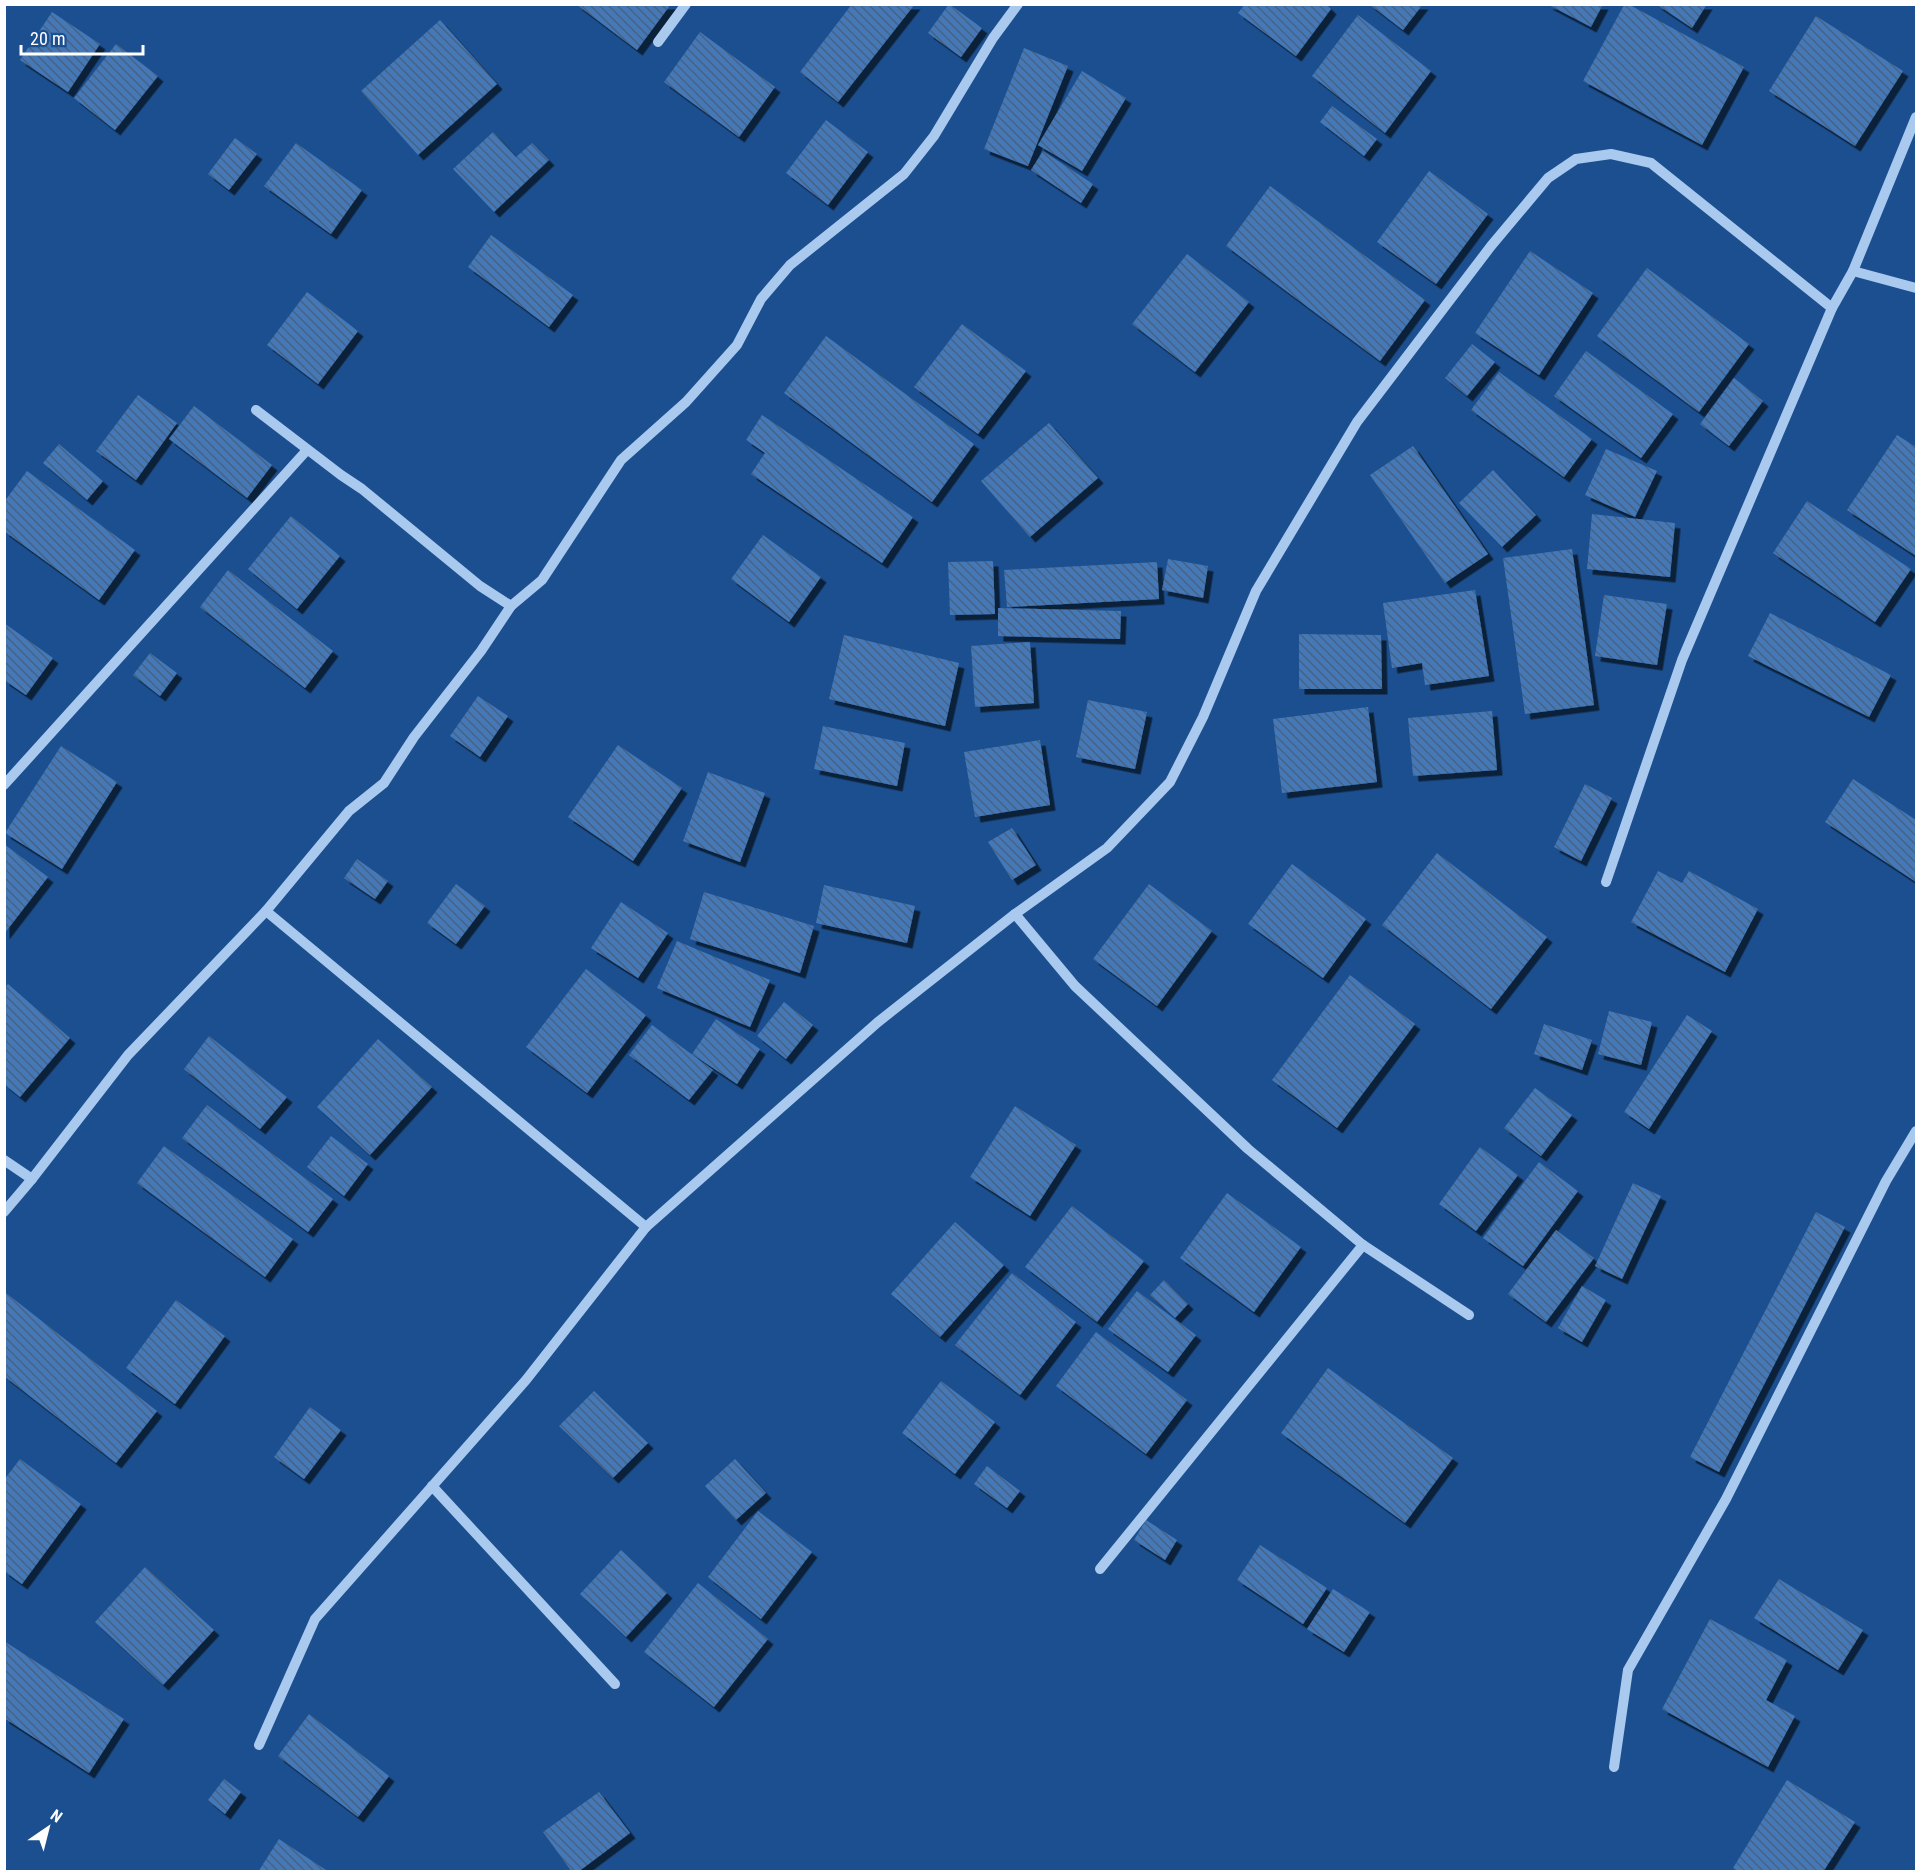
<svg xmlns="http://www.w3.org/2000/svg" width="1921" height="1876" font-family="'Roboto Condensed',sans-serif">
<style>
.building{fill:url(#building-back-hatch);filter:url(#shadow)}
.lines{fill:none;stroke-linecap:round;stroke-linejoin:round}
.minor{stroke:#a9c9ee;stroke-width:10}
</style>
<defs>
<pattern id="building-back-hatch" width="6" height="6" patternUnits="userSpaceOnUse" patternTransform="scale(1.5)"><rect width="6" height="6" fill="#4478b7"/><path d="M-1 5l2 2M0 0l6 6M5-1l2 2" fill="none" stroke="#486282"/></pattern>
<filter id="shadow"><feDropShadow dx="5.5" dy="5.5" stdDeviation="0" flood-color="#0009"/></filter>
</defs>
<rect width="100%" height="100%" fill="#1b4f8f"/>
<g class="building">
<path d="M576,4H671L637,50Z"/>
<path d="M852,4H915L838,102L800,72Z"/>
<path d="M949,4L982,28L961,57L928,33Z"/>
<path d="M1245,4H1326L1331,9L1296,56L1238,13Z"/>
<path d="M1369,4H1423L1403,30Z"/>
<path d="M1547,4H1603L1591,27Z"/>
<path d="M1656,4H1707L1692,28Z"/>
<path d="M1624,5H1630L1744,67L1702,145L1583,81Z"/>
<path d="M52,12L100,44L68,92L20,60Z"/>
<path d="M1358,15L1431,71L1385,133L1312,76Z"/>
<path d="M1816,16L1903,71L1855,146L1769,91Z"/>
<path d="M440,20L497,84L418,155L361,91Z"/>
<path d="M700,32L775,87L739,137L664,82Z"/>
<path d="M116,44L158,76L115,130L74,98Z"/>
<path d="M1024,48L1068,66L1028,166L984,149Z"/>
<path d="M1082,71L1126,98L1082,171L1038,145Z"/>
<path d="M1332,106L1377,139L1364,156L1320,122Z"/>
<path d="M826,120L868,152L828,205L786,173Z"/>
<path d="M493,132L516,157L532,143L549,160L494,212L453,169Z"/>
<path d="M235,138L257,154L229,190L208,174Z"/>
<path d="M296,143L362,190L331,234L264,186Z"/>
<path d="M1043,151L1093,184L1081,203L1031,170Z"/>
<path d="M1429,171L1488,214L1436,284L1377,242Z"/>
<path d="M1270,186L1425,300L1380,361L1226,246Z"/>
<path d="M491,235L573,295L549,327L468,267Z"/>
<path d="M1530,251L1593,293L1539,375L1475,333Z"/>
<path d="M1187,254L1249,302L1195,372L1132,324Z"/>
<path d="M1647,268L1749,344L1699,412L1597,336Z"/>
<path d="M307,292L358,331L318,384L267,345Z"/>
<path d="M962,324L1026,371L978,434L914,387Z"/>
<path d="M826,336L974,444L932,502L784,393Z"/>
<path d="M1472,344L1495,362L1467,396L1445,378Z"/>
<path d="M1586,351L1673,414L1641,458L1554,396Z"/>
<path d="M1499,372L1592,439L1564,477L1471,410Z"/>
<path d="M1734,378L1763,401L1729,446L1700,424Z"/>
<path d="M138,395L177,423L136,480L96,451Z"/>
<path d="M194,406L272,465L247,498L169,439Z"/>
<path d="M762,415L913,517L882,563L751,474L765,453L746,440Z"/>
<path d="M1049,423L1098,478L1030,537L981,481Z"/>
<path d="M1897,435L1916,447V556L1847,510Z"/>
<path d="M59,444L103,481L87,500L43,463Z"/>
<path d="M1413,446L1488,554L1445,583L1370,475Z"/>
<path d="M1606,449L1657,471L1635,517L1585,495Z"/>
<path d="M1493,470L1536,515L1502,547L1459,503Z"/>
<path d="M27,471L135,550L99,600L4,531V502Z"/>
<path d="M1807,501L1911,569L1875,622L1773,553Z"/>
<path d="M1592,514L1675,523L1670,577L1587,569Z"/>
<path d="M291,516L340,556L297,609L248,569Z"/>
<path d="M763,535L821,577L789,622L731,579Z"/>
<path d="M1572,549L1594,705L1525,714L1503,558Z"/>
<path d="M1168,559L1208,566L1203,598L1162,590Z"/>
<path d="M993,561L995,614L950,615L948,562Z"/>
<path d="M1157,562L1159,599L1007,607L1004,570Z"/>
<path d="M228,570L333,651L305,688L200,607Z"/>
<path d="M1475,590L1489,676L1425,685L1422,663L1392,668L1383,603Z"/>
<path d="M1604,595L1667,604L1657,665L1595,656Z"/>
<path d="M998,608L1121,611L1120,639L998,636Z"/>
<path d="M1770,613L1891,675L1869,717L1748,656Z"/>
<path d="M4,623L53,658L26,695L4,680Z"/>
<path d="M1299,634L1381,635L1382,689H1299Z"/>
<path d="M844,635L959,663L945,726L829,699Z"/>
<path d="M1030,642L1034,703L975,707L971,646Z"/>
<path d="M150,653L177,673L160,696L133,675Z"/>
<path d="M478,696L508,716L480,757L450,736Z"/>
<path d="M1088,700L1147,712L1135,769L1076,757Z"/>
<path d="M1368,707L1377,782L1282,793L1273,719Z"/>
<path d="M1492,711L1497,770L1413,776L1408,718Z"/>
<path d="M823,726L905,743L897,786L814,769Z"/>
<path d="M1040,740L1050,805L975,817L964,752Z"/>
<path d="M618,745L682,788L633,861L568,817Z"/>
<path d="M61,746L117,782L62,869L5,833Z"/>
<path d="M708,772L765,793L740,862L683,841Z"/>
<path d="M1853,779L1916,820V882L1825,822Z"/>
<path d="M1585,784L1612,798L1581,861L1554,847Z"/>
<path d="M1012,828L1036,865L1012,880L988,842Z"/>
<path d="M4,844L48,877L4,934Z"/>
<path d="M1437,853L1547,937L1491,1009L1382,925Z"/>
<path d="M357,859L388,881L375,899L344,878Z"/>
<path d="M1292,864L1366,919L1323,978L1248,924Z"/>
<path d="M1658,871L1682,883L1689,871L1758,909L1725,972L1631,922Z"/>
<path d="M456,884L485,906L456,944L427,923Z"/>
<path d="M1149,884L1212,931L1157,1006L1093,959Z"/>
<path d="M824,885L915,906L907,943L816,923Z"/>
<path d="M704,892L814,926L800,973L690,939Z"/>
<path d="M621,902L668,933L638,978L591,948Z"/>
<path d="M677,941L770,980L750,1027L657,988Z"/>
<path d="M586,969L646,1015L587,1093L526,1047Z"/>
<path d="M1350,975L1415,1024L1337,1128L1272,1080Z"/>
<path d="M8,984L70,1038L20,1097L4,1084V988Z"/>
<path d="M784,1002L813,1025L786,1059L757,1036Z"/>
<path d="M1609,1011L1652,1022L1641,1065L1598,1054Z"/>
<path d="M1687,1015L1712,1031L1649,1129L1624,1112Z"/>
<path d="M716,1019L760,1049L737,1084L692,1054Z"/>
<path d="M1544,1024L1592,1040L1582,1070L1534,1054Z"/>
<path d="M652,1025L713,1070L689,1100L629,1055Z"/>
<path d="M209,1036L287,1097L260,1129L184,1069Z"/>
<path d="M378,1039L432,1087L370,1155L317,1107Z"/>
<path d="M1535,1088L1572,1115L1541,1156L1504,1128Z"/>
<path d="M207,1105L333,1199L308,1232L182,1138Z"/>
<path d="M1015,1106L1076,1145L1030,1216L970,1177Z"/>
<path d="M331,1136L368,1164L344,1196L307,1167Z"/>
<path d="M164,1146L293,1239L265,1277L137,1183Z"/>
<path d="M1480,1147L1518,1175L1476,1231L1439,1204Z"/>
<path d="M1539,1162L1578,1191L1523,1266L1483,1238Z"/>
<path d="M1633,1183L1661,1196L1622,1279L1595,1266Z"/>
<path d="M1227,1193L1301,1247L1254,1312L1180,1258Z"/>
<path d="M1072,1206L1144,1261L1097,1322L1025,1267Z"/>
<path d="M1816,1212L1845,1227L1719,1472L1690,1457Z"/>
<path d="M955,1222L1004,1265L940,1337L891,1294Z"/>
<path d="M1556,1230L1594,1258L1546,1322L1508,1294Z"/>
<path d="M1012,1273L1076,1322L1020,1395L955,1345Z"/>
<path d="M1164,1280L1188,1304L1175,1318L1150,1295Z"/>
<path d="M1582,1286L1606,1300L1582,1342L1558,1328Z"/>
<path d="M1137,1291L1196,1335L1168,1372L1108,1329Z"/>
<path d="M6,1293L157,1411L116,1463L4,1376V1295Z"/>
<path d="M176,1300L225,1336L175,1404L126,1368Z"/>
<path d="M1096,1332L1187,1400L1146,1454L1056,1386Z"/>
<path d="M1328,1368L1453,1458L1405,1523L1281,1433Z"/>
<path d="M941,1381L995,1422L955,1474L902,1433Z"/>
<path d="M594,1391L648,1443L613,1478L559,1426Z"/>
<path d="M310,1407L341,1430L304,1479L274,1457Z"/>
<path d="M20,1459L81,1504L22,1584L4,1571V1480Z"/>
<path d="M735,1459L766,1493L736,1520L705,1486Z"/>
<path d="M987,1466L1020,1491L1007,1508L974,1484Z"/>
<path d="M758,1511L812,1552L761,1619L708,1577Z"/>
<path d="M1146,1520L1177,1540L1165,1560L1134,1540Z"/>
<path d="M1260,1545L1327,1588L1303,1624L1237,1580Z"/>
<path d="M621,1550L667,1593L626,1637L580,1594Z"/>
<path d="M145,1567L214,1630L163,1685L95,1622Z"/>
<path d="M1779,1579L1863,1630L1838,1670L1754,1618Z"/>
<path d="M698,1583L768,1639L714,1707L644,1652Z"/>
<path d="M1333,1589L1370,1612L1344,1652L1307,1629Z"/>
<path d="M1710,1619L1787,1660L1766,1700L1795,1716L1768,1767L1662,1709Z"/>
<path d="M4,1641L124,1719L89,1773L4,1718Z"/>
<path d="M309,1714L389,1776L358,1817L278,1756Z"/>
<path d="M224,1779L241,1792L225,1814L208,1800Z"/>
<path d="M1787,1780L1855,1822L1823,1872H1739L1733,1868Z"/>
<path d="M599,1792L630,1833L578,1872H572L543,1832Z"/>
<path d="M279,1839L329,1872H258Z"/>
</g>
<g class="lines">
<g class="minor">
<path d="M658,42L686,4"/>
<path d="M1853,271L1916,288"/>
<path d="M256,410L341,475L362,489L480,586L511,606"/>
<path d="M4,785L307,450"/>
<path d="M1606,882L1682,660L1832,308L1853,271L1916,117"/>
<path d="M266,911L646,1227"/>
<path d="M1015,914L1075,986L1248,1149L1363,1245L1469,1315"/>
<path d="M4,1160L32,1179"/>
<path d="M4,1212L32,1179L128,1055L266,911L349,811L384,783L414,737L481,651L511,606L542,580L621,460L686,402L737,345L761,299L790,265L904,174L934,136L993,38L1018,4"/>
<path d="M432,1486L615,1684"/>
<path d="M1100,1569L1363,1245"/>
<path d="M259,1745L315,1619L526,1380L646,1227L878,1022L1015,914L1107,848L1170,782L1203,717L1256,591L1357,422L1491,246L1548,178L1576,159L1611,154L1651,163L1832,308"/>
<path d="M1614,1767L1628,1670L1726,1499L1886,1181L1916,1131"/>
</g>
</g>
<rect width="1921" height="1876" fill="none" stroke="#ffffff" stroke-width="12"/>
<g transform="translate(48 1828) rotate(35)" stroke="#1b4f8f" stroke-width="4.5" paint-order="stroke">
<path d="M0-4.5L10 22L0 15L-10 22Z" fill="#ffffff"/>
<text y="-9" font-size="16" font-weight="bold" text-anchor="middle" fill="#ffffff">N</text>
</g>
<path d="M21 45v9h122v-9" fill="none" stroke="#ffffff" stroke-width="3"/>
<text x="30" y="45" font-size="18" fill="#ffffff" stroke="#1b4f8f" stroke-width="4.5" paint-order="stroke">20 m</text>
</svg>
